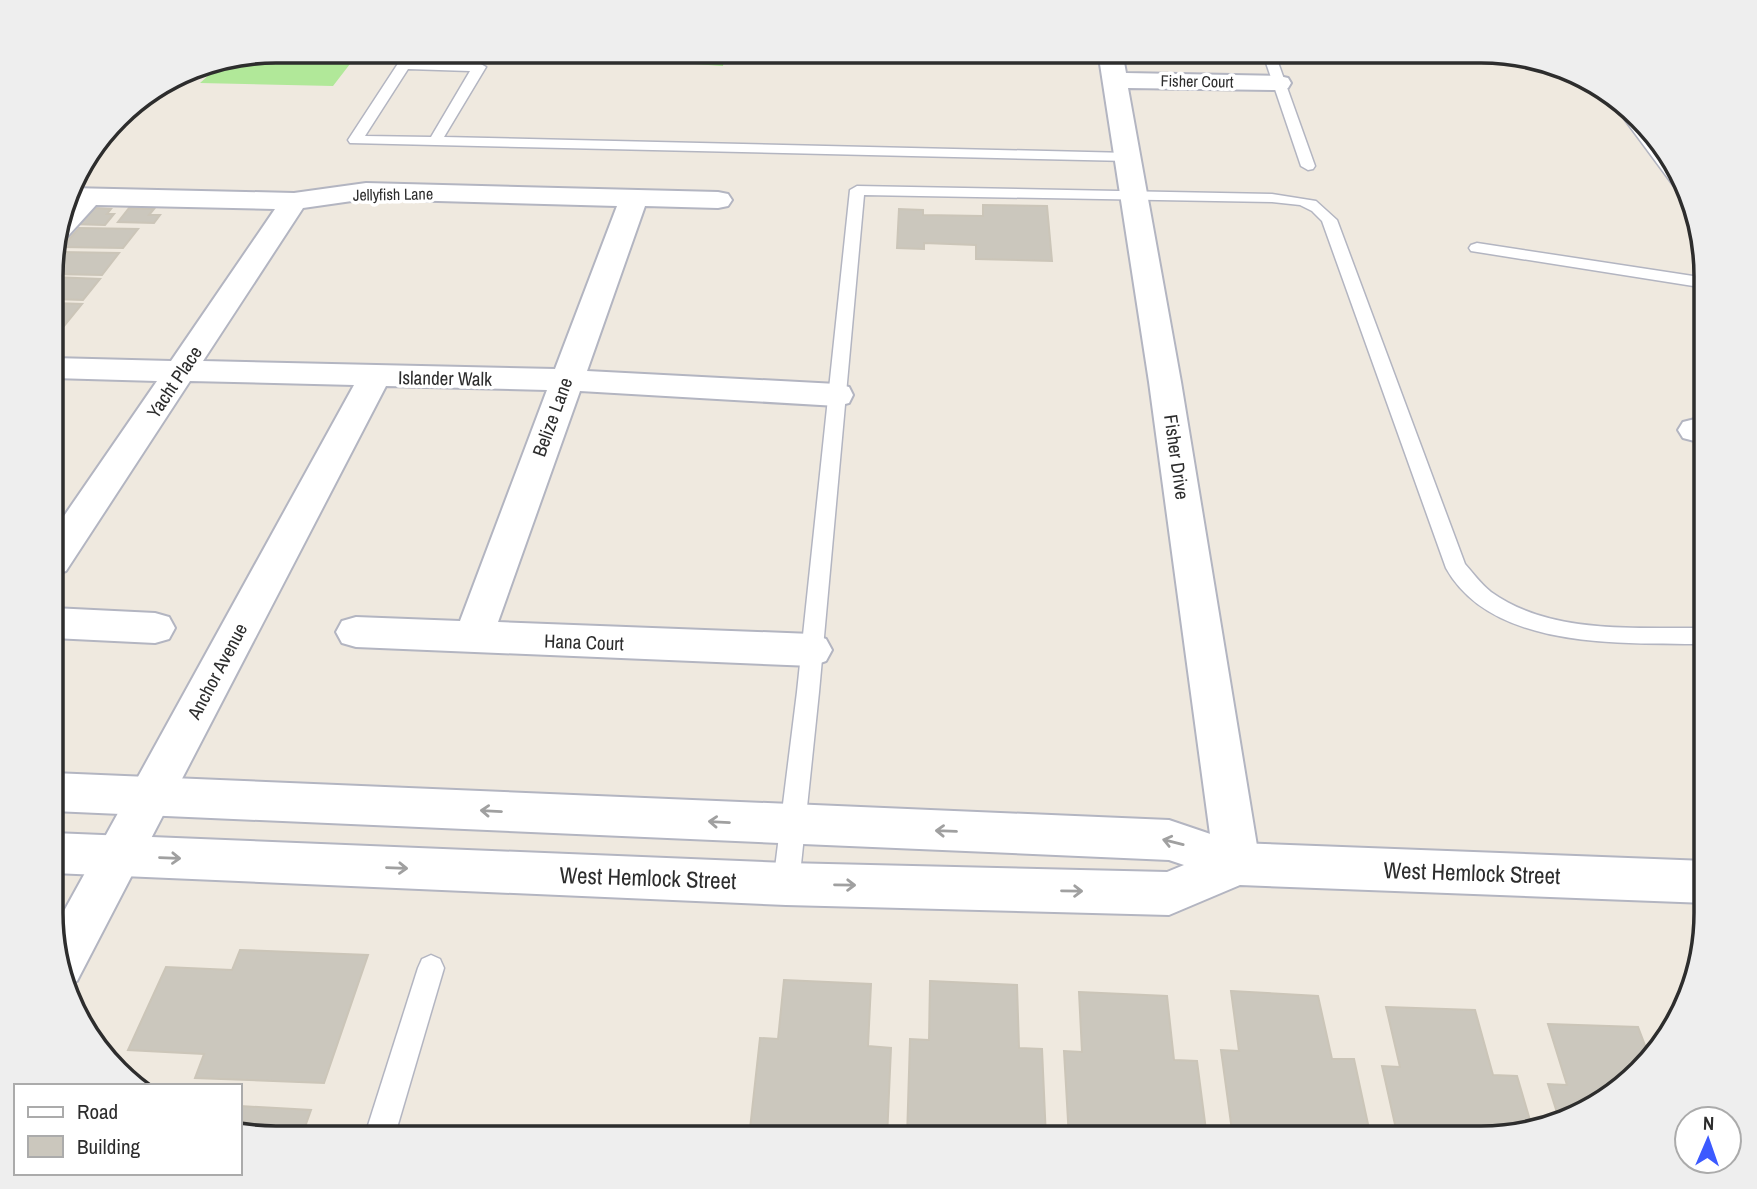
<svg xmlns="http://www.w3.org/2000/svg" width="1757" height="1189" font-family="'Archivo Narrow',sans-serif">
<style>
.green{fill:#b1e899}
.building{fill:#cbc7bd;stroke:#cbc5b8;stroke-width:2}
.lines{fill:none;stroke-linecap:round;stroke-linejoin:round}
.lane-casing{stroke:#b3b5c1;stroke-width:3}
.street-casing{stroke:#b3b5c1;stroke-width:4}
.secondary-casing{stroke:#b3b5c1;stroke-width:4}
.path{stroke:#c8c8c8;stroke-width:2.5;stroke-dasharray:3.5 2.5;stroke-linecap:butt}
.lane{fill:#fff;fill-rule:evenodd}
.street{fill:#fff;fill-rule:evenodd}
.secondary{fill:#fff;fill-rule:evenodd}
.oneway{stroke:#a0a0a0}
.labels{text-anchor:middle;stroke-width:7;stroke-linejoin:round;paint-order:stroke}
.far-street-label{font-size:16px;fill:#2d2d2d;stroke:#fff}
.street-label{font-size:19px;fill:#2d2d2d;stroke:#fff}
.near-street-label{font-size:23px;fill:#2d2d2d;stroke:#fff}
.rim{fill:none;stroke:#2d2d2d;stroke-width:3.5}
</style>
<rect width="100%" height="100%" fill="#efe9df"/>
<g class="green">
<path d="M277,51H360L333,86L200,83L220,65L270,59Z"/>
<path d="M462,51H726L723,66L522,52Z"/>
</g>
<g class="building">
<path d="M983,205L1047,206L1052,261L976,259V245L924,243V249L897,248L899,209L923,210V215L983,216Z"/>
<path d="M94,208L111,209L107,214H114L105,225L71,224L80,213L89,214Z"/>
<path d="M129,208L154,209L149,215H160L154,223L118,222Z"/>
<path d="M79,228L138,229L123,248L62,247Z"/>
<path d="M60,252L119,253L102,275L53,274V261Z"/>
<path d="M53,277L100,279L83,300L53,299Z"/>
<path d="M53,303L82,304L64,326H53Z"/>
<path d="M240,950L368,955L324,1083L195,1078L204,1054L128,1050L166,967L232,970Z"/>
<path d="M784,980L871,984L868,1046L891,1048L887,1138H749L760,1038L778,1039Z"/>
<path d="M930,981L1017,985L1019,1048L1042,1049L1046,1138H907L910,1039L929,1040Z"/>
<path d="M1231,991L1318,996L1332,1059H1354L1371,1138H1233L1221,1050L1239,1051Z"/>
<path d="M1079,992L1167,996L1174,1060L1197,1061L1207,1138H1069L1064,1051L1082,1052Z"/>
<path d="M1386,1007L1475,1010L1493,1075L1517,1076L1532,1127L1496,1138H1398L1382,1066L1400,1067Z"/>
<path d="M1548,1024L1638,1027L1649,1056L1593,1108L1559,1119L1548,1084L1567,1085Z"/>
<path d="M240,1106L311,1110L301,1138H275L240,1132Z"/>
</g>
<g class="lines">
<g class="lane-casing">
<g id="lane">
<path d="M1262,51H1274L1315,166L1313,169L1308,170L1301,166Z"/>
<path d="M404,61L479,63L486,67L444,137L1129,153L1136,157L1129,161L350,143L348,140L399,62ZM408,69L470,71L431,137L365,136Z"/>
<path d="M1613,98L1653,139L1679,174L1686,194L1679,193L1611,101Z"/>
<path d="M857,186L1272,194L1316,201L1337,220L1465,564C1473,573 1481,584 1491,592C1551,635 1636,627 1706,628V644C1625,643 1492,651 1446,568L1322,221L1312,211L1300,205L1272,202L864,195L819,692L799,884L795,892L786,896L777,892L773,884L797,692L850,190Z"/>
<path d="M1477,243L1706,278V288L1471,251L1469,248L1471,245Z"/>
<path d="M431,955L440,959L444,968L394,1138H364L418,968L422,959Z"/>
</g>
</g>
<g class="street-casing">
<g id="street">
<path d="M1098,51H1122L1126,73L1279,76L1288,78L1291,83L1288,88L1279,90L1128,88L1181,382L1260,864L1253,879L1237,885L1221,879L1214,864L1149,382Z"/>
<path d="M366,183L718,192L728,194L732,200L728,206L718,208L645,206L587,371L837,384L849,387L853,395L849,403L837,406L580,391L498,622L812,634L826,639L832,650L826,661L812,666L356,647L342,643L336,632L342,621L356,617L460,621L547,390L386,386L77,981L67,985L53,942V931L354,385L190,381L66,571L53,575V532L157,381L53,378V358L171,361L275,209L96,205L67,237L55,239L70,188L294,193ZM366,199L617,206L555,369L203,361L303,208Z"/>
<path d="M1695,419L1706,422V444L1683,438L1678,430L1683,422Z"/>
<path d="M53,608L155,613L169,617L175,628L169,639L155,643L53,638Z"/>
</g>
</g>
<g class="secondary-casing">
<path id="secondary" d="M53,773L1169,820L1237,843L1706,861V903L1240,885L1169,915L786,905L53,873V833L786,863L1167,872L1184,865L1169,860L53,811Z"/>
</g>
<path class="path" d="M690,51L742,56L881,59L886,51"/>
<use href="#lane" class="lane"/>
<use href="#street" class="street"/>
<use href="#secondary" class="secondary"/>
</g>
<defs><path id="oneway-shaft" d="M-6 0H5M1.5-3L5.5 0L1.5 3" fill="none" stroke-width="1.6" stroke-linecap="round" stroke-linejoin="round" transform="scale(1.75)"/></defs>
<g class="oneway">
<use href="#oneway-shaft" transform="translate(491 811) rotate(-177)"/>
<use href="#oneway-shaft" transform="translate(719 822) rotate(-177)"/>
<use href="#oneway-shaft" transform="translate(946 831) rotate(-178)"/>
<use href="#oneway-shaft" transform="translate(1173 842) rotate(-166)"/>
<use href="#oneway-shaft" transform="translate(170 858) rotate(2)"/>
<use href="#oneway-shaft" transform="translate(397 868) rotate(2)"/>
<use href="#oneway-shaft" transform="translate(845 885) rotate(1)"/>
<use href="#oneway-shaft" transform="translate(1072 891) rotate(1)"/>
</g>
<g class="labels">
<g class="far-street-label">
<text transform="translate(1197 81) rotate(1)" y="6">Fisher Court</text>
<text transform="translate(393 194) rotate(-1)" y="6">Jellyfish Lane</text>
</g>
<g class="street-label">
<text transform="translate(445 378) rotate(1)" y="7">Islander Walk</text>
<text transform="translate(174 382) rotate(-56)" y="7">Yacht Place</text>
<text transform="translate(552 417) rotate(-70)" y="7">Belize Lane</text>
<text transform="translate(1177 457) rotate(82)" y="7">Fisher Drive</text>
<text transform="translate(584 642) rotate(2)" y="7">Hana Court</text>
<text transform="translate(217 671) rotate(-62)" y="7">Anchor Avenue</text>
</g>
<g class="near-street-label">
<text transform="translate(1472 873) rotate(2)" y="8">West Hemlock Street</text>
<text transform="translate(648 878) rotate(2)" y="8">West Hemlock Street</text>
</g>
</g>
<path d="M0 0H1757V1189H0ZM276 63H1481A213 213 0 0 1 1694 276V913A213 213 0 0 1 1481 1126H276A213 213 0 0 1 63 913V276A213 213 0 0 1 276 63Z" fill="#eee" fill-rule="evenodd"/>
<path class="rim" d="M276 63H1481A213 213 0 0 1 1694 276V913A213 213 0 0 1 1481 1126H276A213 213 0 0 1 63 913V276A213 213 0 0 1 276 63Z"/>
<rect x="14" y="1084" width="228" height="91" fill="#ffffff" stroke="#ababab" stroke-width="2"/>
<rect x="28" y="1107" width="35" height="10" fill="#ffffff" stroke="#ababab" stroke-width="2"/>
<text x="77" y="1119" font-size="21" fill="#2d2d2d">Road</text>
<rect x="28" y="1136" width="35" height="21" fill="#cbc7bd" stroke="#ababab" stroke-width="2"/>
<text x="77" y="1154" font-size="21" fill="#2d2d2d">Building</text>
<g transform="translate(1708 1140) rotate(2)"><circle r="33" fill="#ffffff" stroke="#ababab" stroke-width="2"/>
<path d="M0-5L12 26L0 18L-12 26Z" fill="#3c5aff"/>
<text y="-10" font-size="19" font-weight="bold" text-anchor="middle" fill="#2d2d2d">N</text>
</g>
</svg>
